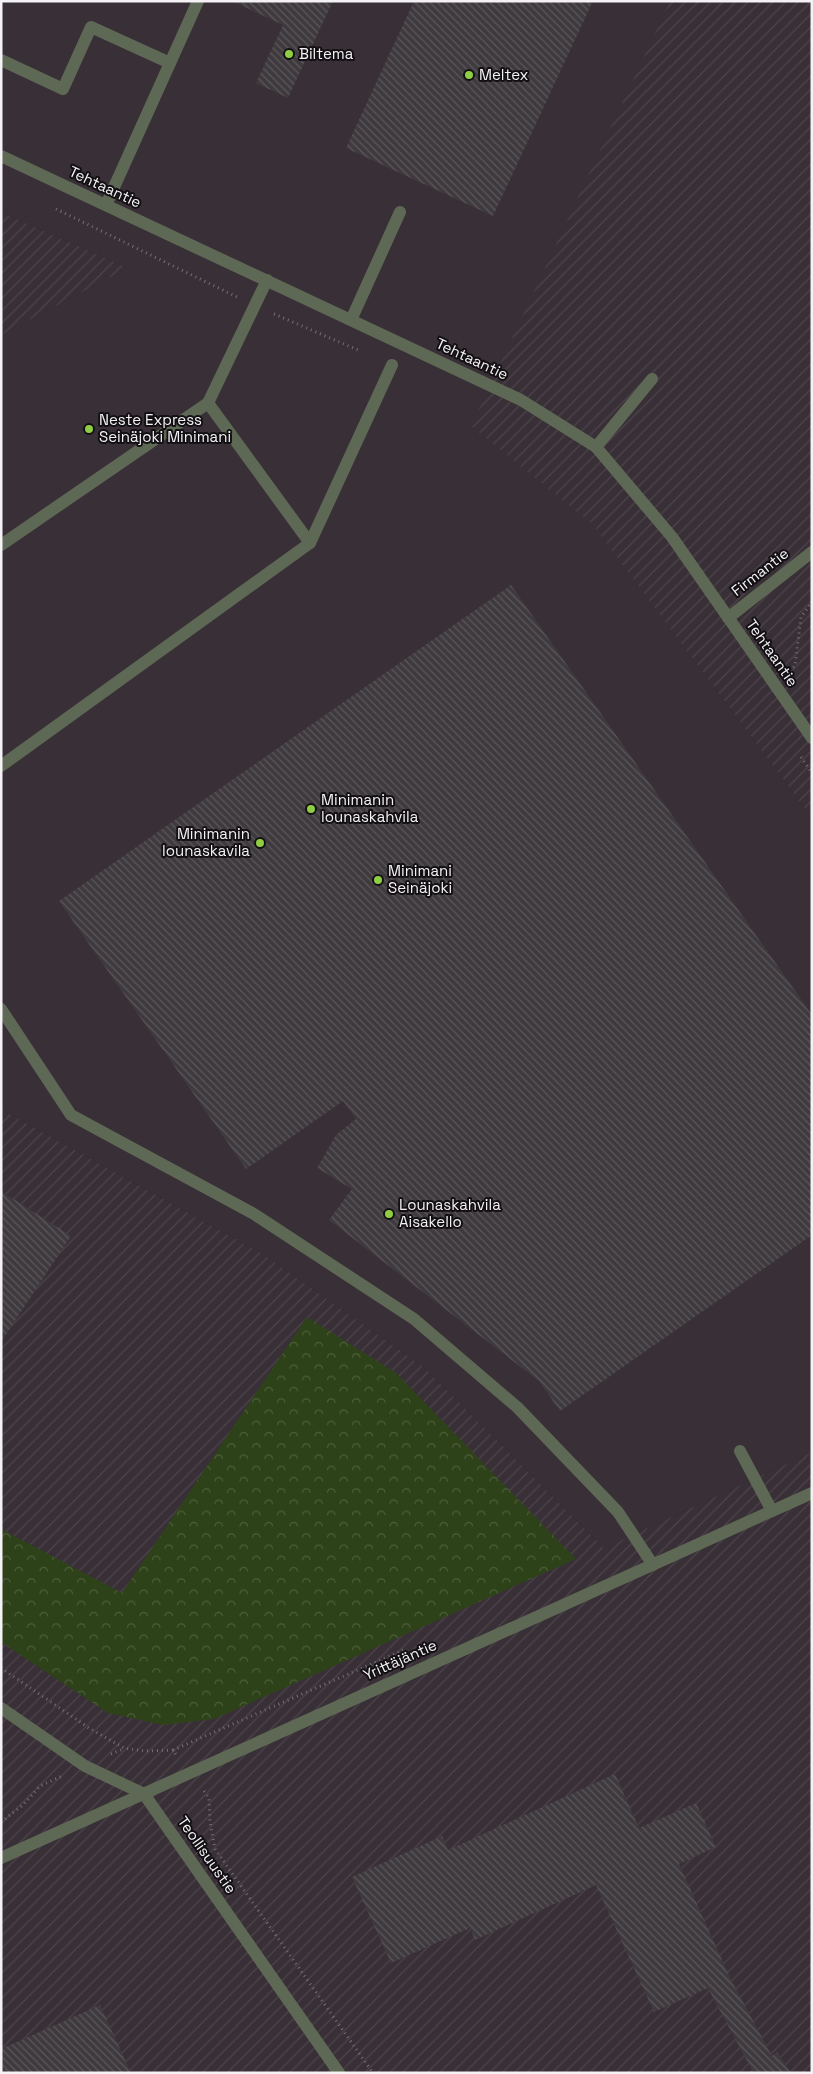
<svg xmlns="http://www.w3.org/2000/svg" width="813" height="2074" font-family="'Space Grotesk',sans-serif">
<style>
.built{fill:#392f37}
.industrial{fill:url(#industrial-furrows)}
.forest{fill:url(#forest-crowns)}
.building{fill:url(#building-back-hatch)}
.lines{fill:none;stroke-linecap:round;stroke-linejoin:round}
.path{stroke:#747073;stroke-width:3;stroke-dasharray:1 4;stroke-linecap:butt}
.service{stroke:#5e6955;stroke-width:12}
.minor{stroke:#5e6955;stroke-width:12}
.tertiary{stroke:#5e6955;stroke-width:12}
.poi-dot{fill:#8fcd42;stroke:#121012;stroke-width:2}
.labels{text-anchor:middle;stroke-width:4;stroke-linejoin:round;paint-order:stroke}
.poi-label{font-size:15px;fill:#f5f2f5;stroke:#121012;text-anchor:start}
.street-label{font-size:15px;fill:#f5f2f5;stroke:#121012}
</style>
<defs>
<pattern id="industrial-furrows" width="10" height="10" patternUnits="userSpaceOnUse" patternTransform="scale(1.25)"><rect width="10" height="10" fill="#392f37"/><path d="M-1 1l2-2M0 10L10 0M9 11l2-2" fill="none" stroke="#4c434b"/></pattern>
<pattern id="forest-crowns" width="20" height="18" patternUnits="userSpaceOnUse" patternTransform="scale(1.25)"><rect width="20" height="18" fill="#2e4219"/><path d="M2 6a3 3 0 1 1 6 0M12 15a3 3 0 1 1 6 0" fill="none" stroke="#4d5e3b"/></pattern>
<pattern id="building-back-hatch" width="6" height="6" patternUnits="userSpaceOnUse" patternTransform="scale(1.25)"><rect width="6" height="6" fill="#3f3a3e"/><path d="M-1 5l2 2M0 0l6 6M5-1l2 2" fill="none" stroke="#5b575a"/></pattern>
</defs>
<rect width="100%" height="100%" fill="#2b262a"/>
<path class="built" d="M1,1H812L691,656L812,818V1452L604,1548L425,1368L266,1256L1,1109V335L128,268L1,212Z"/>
<g class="industrial">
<path d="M670,1H812V818L592,524L471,426Z"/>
<path d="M1,212L128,268L1,335Z"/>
<path d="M1,1109L266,1256L425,1368L604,1548L812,1452V2073H1Z"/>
</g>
<path class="forest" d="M307,1317L396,1373L576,1559L214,1719L163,1725L108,1713L1,1642V1529L122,1593Z"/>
<g class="building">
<path d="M232,1H333L288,98L256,83L283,25Z"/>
<path d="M414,1H593L493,216L346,148Z"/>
<path d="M511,585L812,1015V1235L560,1411L539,1381L329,1220L352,1189L317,1168L336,1135L356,1119L343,1101L246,1169L59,901Z"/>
<path d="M1,1191L71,1236L1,1342Z"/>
<path d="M615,1774L639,1828L696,1803L716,1847L679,1864L730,1978L772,2056L777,2052L791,2073H748L752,2070L708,1988L654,2012L596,1885L475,1940L470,1928L391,1963L352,1877L442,1836L448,1850Z"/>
<path d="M100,2005L131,2073H1V2049Z"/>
</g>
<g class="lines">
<g class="path">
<path d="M56,209L237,297"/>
<path d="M274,314L358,350"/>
<path d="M789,670L795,666L801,617L812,602"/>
<path d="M801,757L812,773"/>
<path d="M1,1668L89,1728L124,1748L144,1751L173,1750L177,1756"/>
<path d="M173,1750L406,1649"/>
<path d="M111,1754L123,1749"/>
<path d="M204,1791L209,1798L210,1822L215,1849L373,2073"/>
<path d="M1,1822L23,1805L40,1786L62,1776"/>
</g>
<g class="service">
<path d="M1,60L63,89L91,27L170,63"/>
<path d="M106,205L198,1"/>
<path d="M351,320L400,212"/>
<path d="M596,447L652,379"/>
<path d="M310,543L392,365"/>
<path d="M1,545L208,403L267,280"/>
<path d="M1,766L310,543L208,403"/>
<path d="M1,1009L71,1115L254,1214L414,1319L517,1407L618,1512L653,1565"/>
<path d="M740,1451L772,1511"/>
</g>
<g class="minor">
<path d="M728,618L812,552"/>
<path d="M1,1708L85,1766L144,1794L339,2073"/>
<path d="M1,1858L812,1493"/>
</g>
<path class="tertiary" d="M1,156L521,400L596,447L672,537L812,738"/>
</g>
<g class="poi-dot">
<circle cx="289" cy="54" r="5"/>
<circle cx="469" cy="75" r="5"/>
<circle cx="89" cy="429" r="5"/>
<circle cx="311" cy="809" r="5"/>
<circle cx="260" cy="843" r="5"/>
<circle cx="378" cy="880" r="5"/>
<circle cx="389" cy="1214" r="5"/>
</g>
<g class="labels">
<g class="poi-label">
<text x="299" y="59">Biltema</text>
<text x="479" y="80">Meltex</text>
<text x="99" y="425">Neste Express<tspan x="99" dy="17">Seinäjoki Minimani</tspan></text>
<text x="321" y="805">Minimanin<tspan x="321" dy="17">lounaskahvila</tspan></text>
<text x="250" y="839" text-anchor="end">Minimanin<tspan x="250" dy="17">lounaskavila</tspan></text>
<text x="388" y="876">Minimani<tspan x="388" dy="17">Seinäjoki</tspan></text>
<text x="399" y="1210">Lounaskahvila<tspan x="399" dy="17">Aisakello</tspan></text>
</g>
<g class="street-label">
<text transform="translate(105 187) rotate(25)" y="5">Tehtaantie</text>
<text transform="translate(472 359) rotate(25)" y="5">Tehtaantie</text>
<text transform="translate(760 572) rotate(-38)" y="5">Firmantie</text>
<text transform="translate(772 653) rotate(55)" y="5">Tehtaantie</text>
<text transform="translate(400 1660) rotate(-24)" y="5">Yrittäjäntie</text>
<text transform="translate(207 1855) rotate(55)" y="5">Teollisuustie</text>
</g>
</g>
<rect width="813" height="2074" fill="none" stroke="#f5f2f5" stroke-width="5"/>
</svg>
